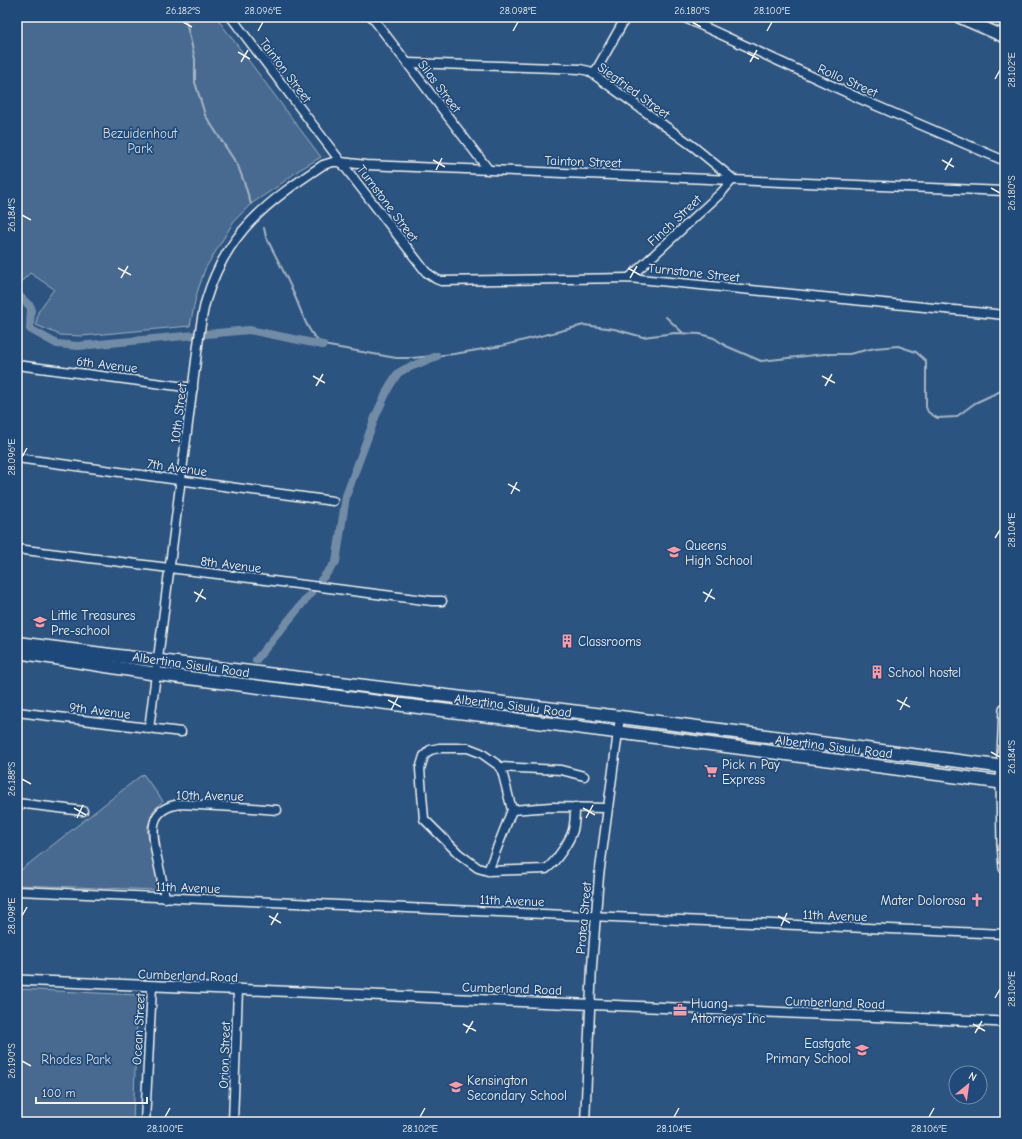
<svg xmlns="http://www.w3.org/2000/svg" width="1022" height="1139" font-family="'Comic Neue',sans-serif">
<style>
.green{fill:#496b90;stroke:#9eaebc}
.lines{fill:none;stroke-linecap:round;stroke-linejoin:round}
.stream{stroke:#a7b4c0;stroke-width:2}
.canal{stroke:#738ca6;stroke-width:8}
.minor-casing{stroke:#f4f1e8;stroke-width:11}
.tertiary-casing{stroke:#f4f1e8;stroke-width:12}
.secondary-casing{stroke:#f4f1e8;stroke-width:14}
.primary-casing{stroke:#f4f1e8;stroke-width:15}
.minor{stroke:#1f4a7a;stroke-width:8}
.tertiary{stroke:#1f4a7a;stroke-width:9}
.secondary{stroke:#1f4a7a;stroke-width:11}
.primary{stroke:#1f4a7a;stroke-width:12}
.ticks{fill:none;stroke:#f4f1e8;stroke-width:1.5}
.labels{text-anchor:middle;stroke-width:3.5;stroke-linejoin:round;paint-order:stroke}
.street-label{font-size:13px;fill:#f4f1e8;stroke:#1f4a7a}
.park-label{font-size:13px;fill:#dadddb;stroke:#1f4a7a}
.poi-label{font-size:13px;fill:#f4f1e8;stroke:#1f4a7a;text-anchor:start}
.neatline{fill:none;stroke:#f4f1e8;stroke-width:1.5}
.ticks-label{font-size:10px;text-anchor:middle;fill:#f4f1e8}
</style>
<rect width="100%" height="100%" fill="#2c5481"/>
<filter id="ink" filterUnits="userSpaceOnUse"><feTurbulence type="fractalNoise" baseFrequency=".025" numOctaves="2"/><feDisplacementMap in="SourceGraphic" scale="8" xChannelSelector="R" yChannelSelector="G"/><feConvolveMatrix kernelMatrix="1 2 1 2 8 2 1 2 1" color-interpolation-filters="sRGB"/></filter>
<g filter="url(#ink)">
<g class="green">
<path d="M17,17H216L321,157L299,170L278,186L251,204L234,221L205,269L196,296L190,326L82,336L60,335L36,325L38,312L54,289L30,273L19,284L17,282Z"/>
<path d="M968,17H1005V33Z"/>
<path d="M143,774L163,801L153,811L147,829L159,890L17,885V873Z"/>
<path d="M17,989L138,995L133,1122H17Z"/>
</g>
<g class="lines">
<g class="stream">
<path d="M185,17L195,59V82L205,115L238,166L244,182L251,204"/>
<path d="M264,228L266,237C275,255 285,273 293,292C302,311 306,332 323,345L396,358H412L454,354L501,346L584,325L614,329L643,337L675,333L700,334L714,338L726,346L761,361L824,354H849L875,348L898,346L916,352L926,361V407L928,412L937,418L956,417L975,403L1005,389"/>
<path d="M666,317L683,333"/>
</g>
<g class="canal">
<path d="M17,294L31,307L30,329L57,344L78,346L249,330L323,345"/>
<path d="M321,580L336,562L346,496L376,415L389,387L398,373L405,369L437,356"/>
<path d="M256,660L311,593"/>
</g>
<g class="minor-casing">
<g id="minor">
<path d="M231,17L341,162L366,165L1005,191"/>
<path d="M372,17L488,169"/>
<path d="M683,17L863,100L1005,161"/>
<path d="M408,63L556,68L580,69L589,71L694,147L733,179L721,193L629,278"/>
<path d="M594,74L626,17"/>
<path d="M17,365L193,388"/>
<path d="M17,458L333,501"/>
<path d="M17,549L432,601H442"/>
<path d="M17,712L181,732"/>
<path d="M149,729L198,345C200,330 202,314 206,300C226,233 267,202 323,165L333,162H341L426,272L436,279L441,281L629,278L1005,315"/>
<path d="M500,767L561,770L584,776"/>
<path d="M17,803L83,811"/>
<path d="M512,810L551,807L607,808"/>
<path d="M488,871L512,810L502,771L498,765L481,753L468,748H439L430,750L424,756L420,769L424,819L459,854L478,868L488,871L546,869C555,863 570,841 573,830C575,822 575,815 575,807"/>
<path d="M17,891L1005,934"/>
<path d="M165,898C163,884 160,871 157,858C152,832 147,808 181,804L253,808L277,810"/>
<path d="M145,1122L152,986"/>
<path d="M233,1122L238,990"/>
<path d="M585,1122L592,966L599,876L620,717"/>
</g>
</g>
<g class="tertiary-casing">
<path id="tertiary" d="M17,980L1005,1022"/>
</g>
<g class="secondary-casing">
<g id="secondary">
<path d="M959,17L1005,37"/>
<path d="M1005,709L1002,782L1003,844L1005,868"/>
</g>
</g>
<g class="primary-casing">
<g id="primary">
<path d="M17,643L110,655L620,717L1005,767"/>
<path d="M17,652L157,674L718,745L1005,783"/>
</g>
</g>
<use href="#minor" class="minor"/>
<use href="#tertiary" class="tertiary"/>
<use href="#secondary" class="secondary"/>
<use href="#primary" class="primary"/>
</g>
</g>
<path class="ticks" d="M183,22L192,27M692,22L701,27M258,31L263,22M513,31L518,22M767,31L772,22M238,52L250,59M747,53L759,59M241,62L248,50M750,62L757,50M995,79L1000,70M433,160L445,167M942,160L954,167M436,170L442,158M945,170L952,158M991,188L1000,193M22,215L31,220M118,268L131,275M628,268L640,275M121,278L128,266M630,278L637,266M313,376L325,383M822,376L835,383M316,386L323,374M825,386L832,374M22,457L27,448M508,484L520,491M511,494L517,482M995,538L1000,530M194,592L206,599M703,592L715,599M196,602L203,589M705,602L712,589M388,700L401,707M897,700L910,707M391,710L398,697M900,710L907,697M991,752L1000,757M22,779L31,784M74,808L86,815M583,808L595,815M77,818L83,805M586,818L593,805M22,916L27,907M269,916L281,923M778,916L790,923M271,925L278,913M781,926L787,913M995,998L1000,989M463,1024L476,1031M973,1024L985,1031M466,1033L473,1021M975,1033L982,1021M22,1061L31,1066M165,1117L170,1108M420,1117L425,1108M674,1117L679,1108M929,1117L934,1108"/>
<defs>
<g id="school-bare" transform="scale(1.08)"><path d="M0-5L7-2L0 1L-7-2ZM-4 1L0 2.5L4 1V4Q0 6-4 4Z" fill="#ff9aa2" stroke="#1f4a7a" stroke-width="2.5" paint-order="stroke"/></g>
<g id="building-bare" transform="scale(1.08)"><path d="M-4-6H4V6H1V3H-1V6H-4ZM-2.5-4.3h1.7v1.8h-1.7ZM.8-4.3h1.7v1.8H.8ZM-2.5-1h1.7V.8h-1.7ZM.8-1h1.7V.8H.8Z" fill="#ff9aa2" stroke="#1f4a7a" stroke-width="2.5" paint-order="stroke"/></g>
<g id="supermarket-bare" transform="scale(1.08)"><path d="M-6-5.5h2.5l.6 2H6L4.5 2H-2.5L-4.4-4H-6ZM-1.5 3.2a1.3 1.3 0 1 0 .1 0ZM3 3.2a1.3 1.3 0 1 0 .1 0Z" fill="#ff9aa2" stroke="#1f4a7a" stroke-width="2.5" paint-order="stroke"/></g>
<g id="church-bare" transform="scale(1.08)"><path d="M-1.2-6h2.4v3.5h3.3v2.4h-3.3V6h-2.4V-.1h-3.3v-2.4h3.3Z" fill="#ff9aa2" stroke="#1f4a7a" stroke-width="2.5" paint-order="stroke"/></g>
<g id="office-bare" transform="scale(1.08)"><path d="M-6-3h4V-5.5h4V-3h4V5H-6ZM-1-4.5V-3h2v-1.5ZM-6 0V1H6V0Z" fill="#ff9aa2" stroke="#1f4a7a" stroke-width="2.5" paint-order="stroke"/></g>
</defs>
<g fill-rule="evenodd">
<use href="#school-bare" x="674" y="552"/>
<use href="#school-bare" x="40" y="622"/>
<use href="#building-bare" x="567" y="641"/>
<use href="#building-bare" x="877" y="672"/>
<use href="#supermarket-bare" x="711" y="771"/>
<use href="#church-bare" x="977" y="900"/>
<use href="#office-bare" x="680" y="1010"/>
<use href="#school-bare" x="862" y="1050"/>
<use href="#school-bare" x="456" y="1087"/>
</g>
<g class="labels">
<g class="street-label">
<text transform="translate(286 70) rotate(53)" y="5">Tainton Street</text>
<text transform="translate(848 80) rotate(24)" y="5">Rollo Street</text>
<text transform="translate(440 86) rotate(53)" y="5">Silas Street</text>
<text transform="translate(634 90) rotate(36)" y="5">Siegfried Street</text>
<text transform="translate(583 161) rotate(2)" y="5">Tainton Street</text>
<text transform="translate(388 203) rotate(53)" y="5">Turnstone Street</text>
<text transform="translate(674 220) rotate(-43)" y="5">Finch Street</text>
<text transform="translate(694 272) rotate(6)" y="5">Turnstone Street</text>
<text transform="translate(107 364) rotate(7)" y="5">6th Avenue</text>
<text transform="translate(178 413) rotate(-83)" y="5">10th Street</text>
<text transform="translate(177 467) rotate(8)" y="5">7th Avenue</text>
<text transform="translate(231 564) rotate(7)" y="5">8th Avenue</text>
<text transform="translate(191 664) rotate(8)" y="5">Albertina Sisulu Road</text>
<text transform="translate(513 705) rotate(7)" y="5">Albertina Sisulu Road</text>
<text transform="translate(100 710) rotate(7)" y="5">9th Avenue</text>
<text transform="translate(834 746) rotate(7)" y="5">Albertina Sisulu Road</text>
<text transform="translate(210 795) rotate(1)" y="5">10th Avenue</text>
<text transform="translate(188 887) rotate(2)" y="5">11th Avenue</text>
<text transform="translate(512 900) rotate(2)" y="5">11th Avenue</text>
<text transform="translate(835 915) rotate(2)" y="5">11th Avenue</text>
<text transform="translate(583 918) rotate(-85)" y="5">Protea Street</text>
<text transform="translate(188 975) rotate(2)" y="5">Cumberland Road</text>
<text transform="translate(512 988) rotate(2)" y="5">Cumberland Road</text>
<text transform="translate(835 1002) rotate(2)" y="5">Cumberland Road</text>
<text transform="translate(138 1029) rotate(-87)" y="5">Ocean Street</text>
<text transform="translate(224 1055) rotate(-88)" y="5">Orion Street</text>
</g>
<g class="park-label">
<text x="140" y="138">Bezuidenhout<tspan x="140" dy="15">Park</tspan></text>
<text x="76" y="1064">Rhodes Park</text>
</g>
<g class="poi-label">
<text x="685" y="550">Queens<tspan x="685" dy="15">High School</tspan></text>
<text x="51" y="620">Little Treasures<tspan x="51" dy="15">Pre-school</tspan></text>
<text x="578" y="646">Classrooms</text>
<text x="888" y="677">School hostel</text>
<text x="722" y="769">Pick n Pay<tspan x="722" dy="15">Express</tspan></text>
<text x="966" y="905" text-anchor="end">Mater Dolorosa</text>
<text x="691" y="1008">Huang<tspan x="691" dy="15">Attorneys Inc</tspan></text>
<text x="851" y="1048" text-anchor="end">Eastgate<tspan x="851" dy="15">Primary School</tspan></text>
<text x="467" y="1085">Kensington<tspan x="467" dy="15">Secondary School</tspan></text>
</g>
</g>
<rect width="1022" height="1139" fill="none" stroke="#1f4a7a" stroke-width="44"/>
<g transform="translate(968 1085) rotate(29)"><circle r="19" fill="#1f4a7a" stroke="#748da6"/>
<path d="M0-3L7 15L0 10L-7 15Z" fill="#ff9aa2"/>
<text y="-6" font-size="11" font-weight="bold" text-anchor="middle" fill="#f4f1e8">N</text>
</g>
<path d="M36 1097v6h111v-6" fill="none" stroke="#f4f1e8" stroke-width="2"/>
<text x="42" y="1097" font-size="12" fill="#f4f1e8" stroke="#1f4a7a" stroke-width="3" paint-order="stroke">100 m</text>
<rect x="22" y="22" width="978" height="1095" class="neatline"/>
<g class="ticks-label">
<text x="183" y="14">26.182°S</text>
<text x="263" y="14">28.096°E</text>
<text x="518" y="14">28.098°E</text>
<text x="692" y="14">26.180°S</text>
<text x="772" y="14">28.100°E</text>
<text transform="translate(1011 70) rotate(-90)" y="4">28.102°E</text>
<text transform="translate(1011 193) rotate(-90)" y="4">26.180°S</text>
<text transform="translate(11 215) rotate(-90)" y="4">26.184°S</text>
<text transform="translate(11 457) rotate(-90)" y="4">28.096°E</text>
<text transform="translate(1011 530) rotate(-90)" y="4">28.104°E</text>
<text transform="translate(1011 757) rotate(-90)" y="4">26.184°S</text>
<text transform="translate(11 779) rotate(-90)" y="4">26.188°S</text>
<text transform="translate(11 916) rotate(-90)" y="4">28.098°E</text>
<text transform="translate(1011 989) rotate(-90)" y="4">28.106°E</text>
<text transform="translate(11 1061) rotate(-90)" y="4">26.190°S</text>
<text x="165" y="1132">28.100°E</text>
<text x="420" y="1132">28.102°E</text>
<text x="674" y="1132">28.104°E</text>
<text x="929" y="1132">28.106°E</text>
</g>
</svg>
